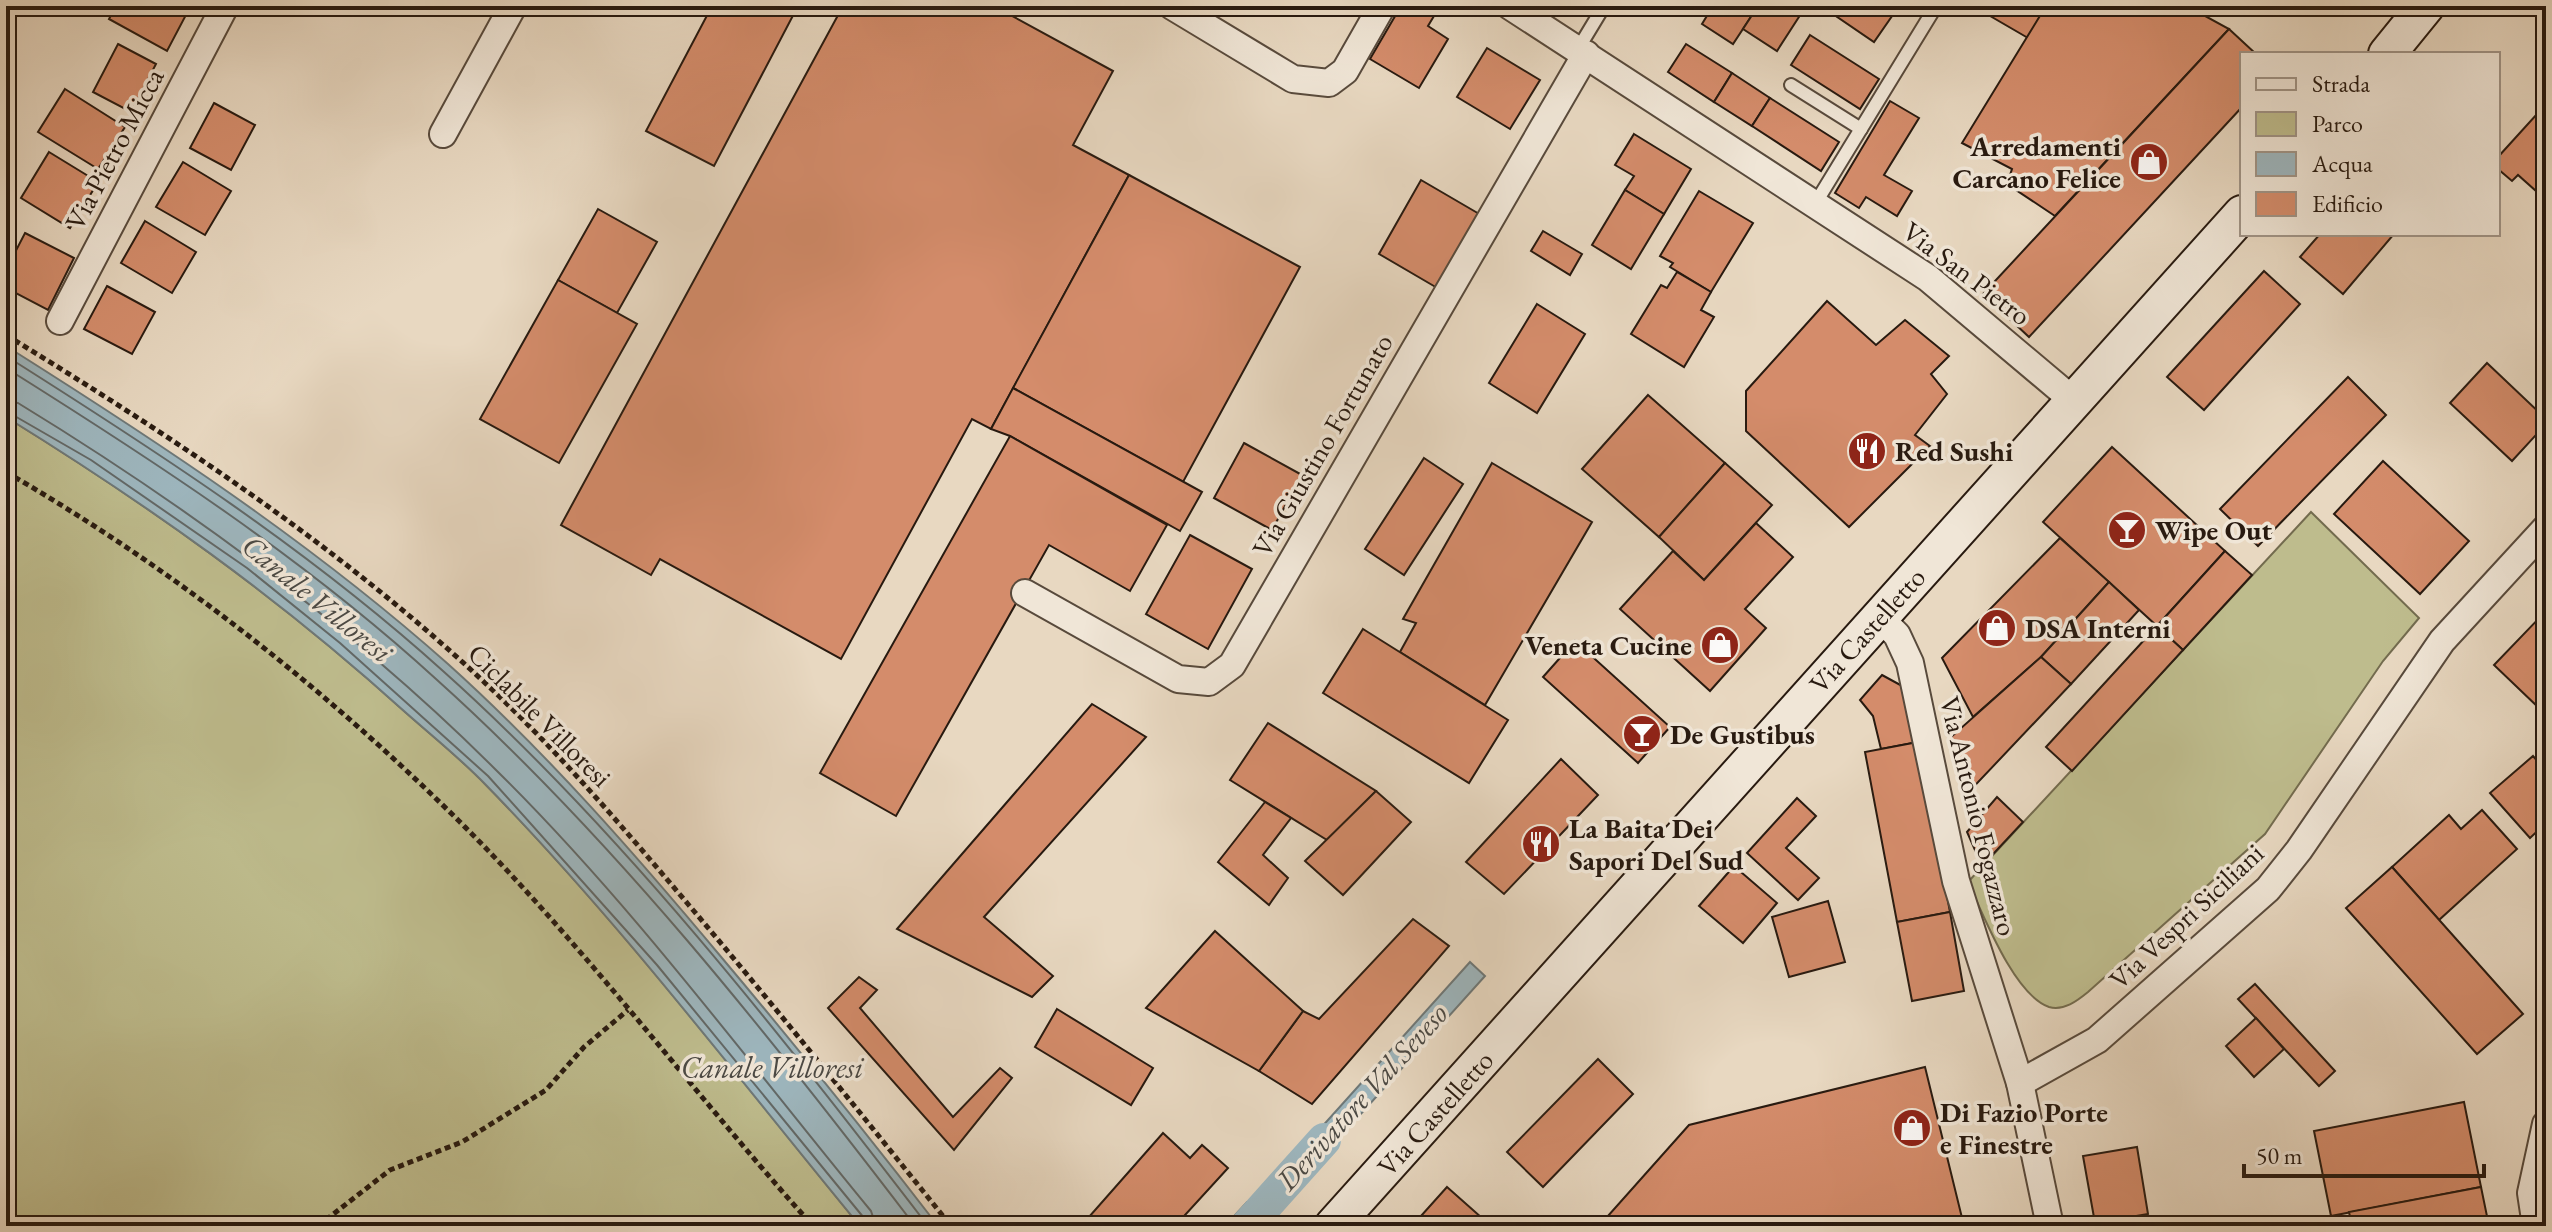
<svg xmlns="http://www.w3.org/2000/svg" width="2552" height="1232" font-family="'EB Garamond',serif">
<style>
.green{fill:#bebc8d;stroke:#736b4e;stroke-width:2}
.water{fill:#9db6be;stroke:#6e7878;stroke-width:2}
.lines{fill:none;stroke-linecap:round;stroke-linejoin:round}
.shore{stroke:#626867;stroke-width:2}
.canal{stroke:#9db6be;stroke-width:34}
.building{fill:#d48c6b;stroke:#281a10;stroke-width:2}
.service-casing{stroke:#584a3c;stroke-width:16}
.minor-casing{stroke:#584a3c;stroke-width:30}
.secondary-casing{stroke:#281a10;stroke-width:40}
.path{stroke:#281a10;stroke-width:5;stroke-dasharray:6 4;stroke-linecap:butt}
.service{stroke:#f0e6d7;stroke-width:12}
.minor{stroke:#f0e6d7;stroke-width:26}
.secondary{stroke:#f0e6d7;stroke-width:36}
.labels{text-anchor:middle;stroke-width:7;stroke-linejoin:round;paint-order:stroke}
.poi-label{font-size:28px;font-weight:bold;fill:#281a10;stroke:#f0e6d7;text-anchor:start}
.street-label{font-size:28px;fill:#281a10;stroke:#f0e6d7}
.water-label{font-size:30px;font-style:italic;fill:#4b4944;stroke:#f0e6d7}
</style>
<rect width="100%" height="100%" fill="#e8d8c1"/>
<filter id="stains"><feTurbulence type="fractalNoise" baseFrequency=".0025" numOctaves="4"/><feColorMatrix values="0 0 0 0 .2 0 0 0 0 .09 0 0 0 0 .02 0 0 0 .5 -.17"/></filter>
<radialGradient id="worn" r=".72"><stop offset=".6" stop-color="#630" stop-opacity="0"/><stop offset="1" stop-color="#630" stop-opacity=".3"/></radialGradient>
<g class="green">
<path d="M6,417C150,506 278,597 404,711C431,735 460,758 485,784C620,922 738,1077 860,1226H6Z"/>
<path d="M2311,512L2419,618L2383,661L2265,834L2088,992C2077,1001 2064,1011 2049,1007C2014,995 1983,914 1968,882Z"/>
</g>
<g class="water">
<path d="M6,346C160,443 312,543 448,664C548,754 636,855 722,958C796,1046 868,1135 938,1226H860C737,1077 620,922 485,784C460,758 431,735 404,711C278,597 150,506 6,417Z"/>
<path d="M1470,962L1485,976L1305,1176L1291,1169L1313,1143L1310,1140Z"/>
<path d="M1275,1186L1284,1199L1271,1214L1273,1226H1225L1247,1202L1259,1204Z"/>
</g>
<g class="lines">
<g class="shore">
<path d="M6,356C158,452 309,550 443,671C622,831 781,1035 928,1226"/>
<path d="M6,368C156,462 305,559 436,679C614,839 770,1036 915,1226"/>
<path d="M6,401L18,403C190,508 353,627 496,770C633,905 749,1063 871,1211L876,1226"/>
<path d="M6,411L91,460L247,568L340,643L488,776L657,965L864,1218L866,1226"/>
</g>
<path class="canal" d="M1247,1226L1324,1140"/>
</g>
<g class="building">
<path d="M116,6H174L187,13L167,51L109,19Z"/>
<path d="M712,6H798L714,166L646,131Z"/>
<path d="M843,6H994L1113,71L1073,145L1129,175L991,429L972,419L841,659L660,559L651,575L561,525Z"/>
<path d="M1401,6H1440L1428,26L1448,39L1419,88L1370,59Z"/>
<path d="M1713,6H1758L1733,44L1702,24Z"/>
<path d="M1758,6H1806L1777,51L1743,29Z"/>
<path d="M1835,6H1899L1874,42L1830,12Z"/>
<path d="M1973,6H2046L2028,38Z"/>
<path d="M2046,6H2187L2229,29L2055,216L2007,184L2012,169L1962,143Z"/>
<path d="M2229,29L2256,54H2242V107L2029,337L1983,294Z"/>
<path d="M1810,35L1879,79L1860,109L1791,65Z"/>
<path d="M118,44L156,64L131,112L93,92Z"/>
<path d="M1686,44L1732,73L1714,102L1668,72Z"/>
<path d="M1487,48L1540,80L1510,129L1457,97Z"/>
<path d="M1732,73L1770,98L1752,126L1714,102Z"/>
<path d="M65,89L125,127L98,169L38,132Z"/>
<path d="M1770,98L1839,142L1821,171L1752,126Z"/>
<path d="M1890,101L1919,118L1884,175L1912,191L1897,216L1866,197L1859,208L1835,193Z"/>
<path d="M214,103L255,125L231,170L190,148Z"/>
<path d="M2546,104V200L2518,175L2512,181L2498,169V157Z"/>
<path d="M1634,134L1691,169L1664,214L1625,190L1634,176L1615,165Z"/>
<path d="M49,152L98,182L70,228L21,198Z"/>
<path d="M183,162L231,191L205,235L156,207Z"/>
<path d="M1129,175L1300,267L1183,482L1013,388Z"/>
<path d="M1421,180L1481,215L1439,289L1379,254Z"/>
<path d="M1625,190L1664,214L1631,269L1592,245Z"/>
<path d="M1699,191L1753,223L1711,292L1670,267L1673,263L1660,256Z"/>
<path d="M598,209L657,242L617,313L558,280Z"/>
<path d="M145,221L196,252L172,293L121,263Z"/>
<path d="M1543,231L1582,254L1570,275L1531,251Z"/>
<path d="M25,233L74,258L48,310L6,288V270Z"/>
<path d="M2320,234H2394L2343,294L2300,257Z"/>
<path d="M2264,271L2300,304L2204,410L2167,377Z"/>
<path d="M1677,272L1711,292L1701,310L1714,317L1684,367L1631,334L1661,285L1667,288Z"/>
<path d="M558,280L637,324L559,463L480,419Z"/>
<path d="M107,286L155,312L132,354L84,329Z"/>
<path d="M1827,301L1876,345L1905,320L1949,356L1931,374L1947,394L1915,435L1930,446L1849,527L1746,431V391Z"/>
<path d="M1537,304L1585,334L1537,413L1489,383Z"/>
<path d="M2487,363L2546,419V424L2512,461L2450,403Z"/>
<path d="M2348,377L2386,415L2258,546L2220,509Z"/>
<path d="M1013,388L1202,492L1180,531L1010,436L991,429Z"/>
<path d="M1648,395L1725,463L1659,537L1582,469Z"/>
<path d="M1010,436L1167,525L1130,591L1049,545L896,816L820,773Z"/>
<path d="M1244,443L1302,475L1272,530L1214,498Z"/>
<path d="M2112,447L2225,551L2157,626L2043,522Z"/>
<path d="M1424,458L1463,484L1404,575L1365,549Z"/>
<path d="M2383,461L2469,541L2420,594L2334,514Z"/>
<path d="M1492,463L1592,522L1485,705L1400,652L1416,623L1403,619Z"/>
<path d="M1725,463L1772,505L1704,580L1659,537Z"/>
<path d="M1756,523L1793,557L1745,609L1766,628L1710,691L1620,609L1673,551L1704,580Z"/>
<path d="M1190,535L1252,569L1208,649L1146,614Z"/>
<path d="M2060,538L2109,582L2041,657L1973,717L1942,658Z"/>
<path d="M2225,551L2252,575L2183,650L2157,626Z"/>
<path d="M2109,582L2139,610L2071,684L2041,657Z"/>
<path d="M2546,611V701L2539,708L2494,665Z"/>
<path d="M2157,626L2183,650L2072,771L2046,747Z"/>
<path d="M1363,629L1508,720L1469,783L1323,693Z"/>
<path d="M1575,641L1670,727L1638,763L1543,677Z"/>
<path d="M2041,657L2071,684L1964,797L1951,737Z"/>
<path d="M1882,675L1904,687L1918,742L1881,749L1873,716L1860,700Z"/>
<path d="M1092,704L1146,737L984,917L1053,976L1032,997L897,929Z"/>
<path d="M1268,723L1376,791L1327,840L1230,780Z"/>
<path d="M1918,742L1950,912L1897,922L1865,752Z"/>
<path d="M2533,756L2546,771V823L2530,838L2490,793Z"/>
<path d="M1561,759L1598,795L1504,894L1466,862Z"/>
<path d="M1376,791L1411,822L1343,895L1305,861Z"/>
<path d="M1997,797L2023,822L1982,866L1967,832Z"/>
<path d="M1797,798L1816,816L1786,848L1819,878L1798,900L1747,853Z"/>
<path d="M1265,802L1291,818L1263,855L1288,878L1269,905L1218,862Z"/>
<path d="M2482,810L2517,849L2439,920L2392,867L2449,815L2461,829Z"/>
<path d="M1734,866L1777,903L1743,943L1699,906Z"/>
<path d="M2392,867L2523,1014L2477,1054L2346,908Z"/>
<path d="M1828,901L1845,962L1789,977L1772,917Z"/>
<path d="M1950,912L1964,991L1912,1001L1897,922Z"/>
<path d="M1413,919L1449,946L1312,1104L1259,1071L1303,1011L1319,1019Z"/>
<path d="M1215,931L1303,1011L1259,1071L1146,1008Z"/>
<path d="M859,977L877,990L860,1008L953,1117L1000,1068L1012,1078L954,1150L828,1008Z"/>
<path d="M2255,984L2335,1071L2319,1086L2238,999Z"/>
<path d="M1057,1009L1153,1068L1131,1105L1035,1047Z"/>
<path d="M2256,1018L2284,1049L2254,1077L2226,1046Z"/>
<path d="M1598,1059L1633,1094L1543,1187L1507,1152Z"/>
<path d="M1925,1067L1964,1226H1599L1689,1125Z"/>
<path d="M2464,1102L2481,1187L2331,1216L2314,1131Z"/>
<path d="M1163,1133L1190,1158L1202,1145L1228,1168L1175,1226H1081Z"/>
<path d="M2137,1147L2148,1214L2095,1223L2083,1156Z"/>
<path d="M1447,1187L1491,1226H1412Z"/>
<path d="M2481,1187L2489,1226H2352L2349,1212Z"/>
</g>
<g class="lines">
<g class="service-casing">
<g id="service">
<path d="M1578,49L1604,6"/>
<path d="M1791,85L1861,129"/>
<path d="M1815,204L1936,6"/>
</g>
</g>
<g class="minor-casing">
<g id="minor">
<path d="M1172,6L1293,79L1329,83L1345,71L1382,6"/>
<path d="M1510,6L1928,278L2074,401"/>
<path d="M443,134L513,6"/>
<path d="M60,321L225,6"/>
<path d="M1025,593L1178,679L1209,682L1232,665L1586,54"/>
<path d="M1879,617L1897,635L1910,663L1956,881L2020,1083L2050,1226"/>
<path d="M2020,1083L2097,1040L2268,889L2299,850L2442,641L2546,528"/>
<path d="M2536,1226L2531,1193L2546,1124"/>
</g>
</g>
<g class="secondary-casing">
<g id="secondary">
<path d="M2387,54L2426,6"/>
<path d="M1333,1226L2242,214"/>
</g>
</g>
<g class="path">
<path d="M6,335C181,442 355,557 503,700C571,766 632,838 693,910C781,1014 866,1120 951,1226"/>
<path d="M6,472C172,568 322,686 459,821C586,947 693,1093 813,1226"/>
<path d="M318,1226L390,1170L462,1142L546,1090L584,1047L628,1010"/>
</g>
<use href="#service" class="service"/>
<use href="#minor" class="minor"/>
<use href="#secondary" class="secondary"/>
</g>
<defs>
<g id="shop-disc" transform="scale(2)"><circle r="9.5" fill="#8f2418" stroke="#f0e6d7"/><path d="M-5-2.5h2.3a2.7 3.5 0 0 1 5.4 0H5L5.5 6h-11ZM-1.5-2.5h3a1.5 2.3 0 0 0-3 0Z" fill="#fff"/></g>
<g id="restaurant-disc" transform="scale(2)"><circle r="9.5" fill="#8f2418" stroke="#f0e6d7"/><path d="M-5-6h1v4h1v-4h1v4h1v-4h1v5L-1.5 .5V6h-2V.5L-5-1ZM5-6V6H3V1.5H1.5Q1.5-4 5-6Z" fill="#fff"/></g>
<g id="bar-disc" transform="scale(2)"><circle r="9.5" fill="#8f2418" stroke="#f0e6d7"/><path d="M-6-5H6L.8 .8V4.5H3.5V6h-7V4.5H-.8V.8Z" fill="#fff"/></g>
</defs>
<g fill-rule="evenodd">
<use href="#shop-disc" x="2149" y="162"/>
<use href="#restaurant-disc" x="1867" y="451"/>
<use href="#bar-disc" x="2127" y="530"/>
<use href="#shop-disc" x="1997" y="628"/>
<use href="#shop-disc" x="1720" y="645"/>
<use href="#bar-disc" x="1642" y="734"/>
<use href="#restaurant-disc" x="1541" y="844"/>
<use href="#shop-disc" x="1912" y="1128"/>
</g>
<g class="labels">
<g class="poi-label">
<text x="2121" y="156" text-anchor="end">Arredamenti<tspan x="2121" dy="32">Carcano Felice</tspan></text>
<text x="1895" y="461">Red Sushi</text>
<text x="2155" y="540">Wipe Out</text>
<text x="2025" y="638">DSA Interni</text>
<text x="1692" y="655" text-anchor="end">Veneta Cucine</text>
<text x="1670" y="744">De Gustibus</text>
<text x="1569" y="838">La Baita Dei<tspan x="1569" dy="32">Sapori Del Sud</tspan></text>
<text x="1940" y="1122">Di Fazio Porte<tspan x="1940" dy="32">e Finestre</tspan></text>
</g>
<g class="street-label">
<text transform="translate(114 149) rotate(-62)" y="10">Via Pietro Micca</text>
<text transform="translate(1967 273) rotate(37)" y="10">Via San Pietro</text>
<text transform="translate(1322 445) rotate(-60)" y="10">Via Giustino Fortunato</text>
<text transform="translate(1867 630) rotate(-48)" y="10">Via Castelletto</text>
<text transform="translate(540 715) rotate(45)" y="10">Ciclabile Villoresi</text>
<text transform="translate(1979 816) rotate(76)" y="10">Via Antonio Fogazzaro</text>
<text transform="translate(2186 916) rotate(-43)" y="10">Via Vespri Siciliani</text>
<text transform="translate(1435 1113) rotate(-48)" y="10">Via Castelletto</text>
</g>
<g class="water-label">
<text transform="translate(317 599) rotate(39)" y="10">Canale Villoresi</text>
<text x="772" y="1078">Canale Villoresi</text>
<text transform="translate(1362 1097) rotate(-48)" y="10">Derivatore Val Seveso</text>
</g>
</g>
<rect width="2552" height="1232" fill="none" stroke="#e8d8c1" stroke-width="32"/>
<rect x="8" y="8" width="2536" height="1216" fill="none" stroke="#281a10" stroke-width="4"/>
<rect x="16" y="16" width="2520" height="1200" fill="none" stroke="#281a10" stroke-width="2"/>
<rect x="2240" y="52" width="260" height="184" fill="#f0e6d7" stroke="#a09487" stroke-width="2"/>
<rect x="2256" y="78" width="40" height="12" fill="#f0e6d7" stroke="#a09487" stroke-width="2"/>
<text x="2312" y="92" font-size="24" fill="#281a10">Strada</text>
<rect x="2256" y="112" width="40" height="24" fill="#bebc8d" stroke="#a09487" stroke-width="2"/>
<text x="2312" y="132" font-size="24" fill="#281a10">Parco</text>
<rect x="2256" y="152" width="40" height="24" fill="#9db6be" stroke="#a09487" stroke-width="2"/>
<text x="2312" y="172" font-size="24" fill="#281a10">Acqua</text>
<rect x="2256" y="192" width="40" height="24" fill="#d48c6b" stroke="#a09487" stroke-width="2"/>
<text x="2312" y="212" font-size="24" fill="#281a10">Edificio</text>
<path d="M2244 1164v12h240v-12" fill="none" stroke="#281a10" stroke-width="4"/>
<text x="2256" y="1164" font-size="24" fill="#281a10" stroke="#f0e6d7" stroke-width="6" paint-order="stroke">50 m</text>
<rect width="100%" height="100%" filter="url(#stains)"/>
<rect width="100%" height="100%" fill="url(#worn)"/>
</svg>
